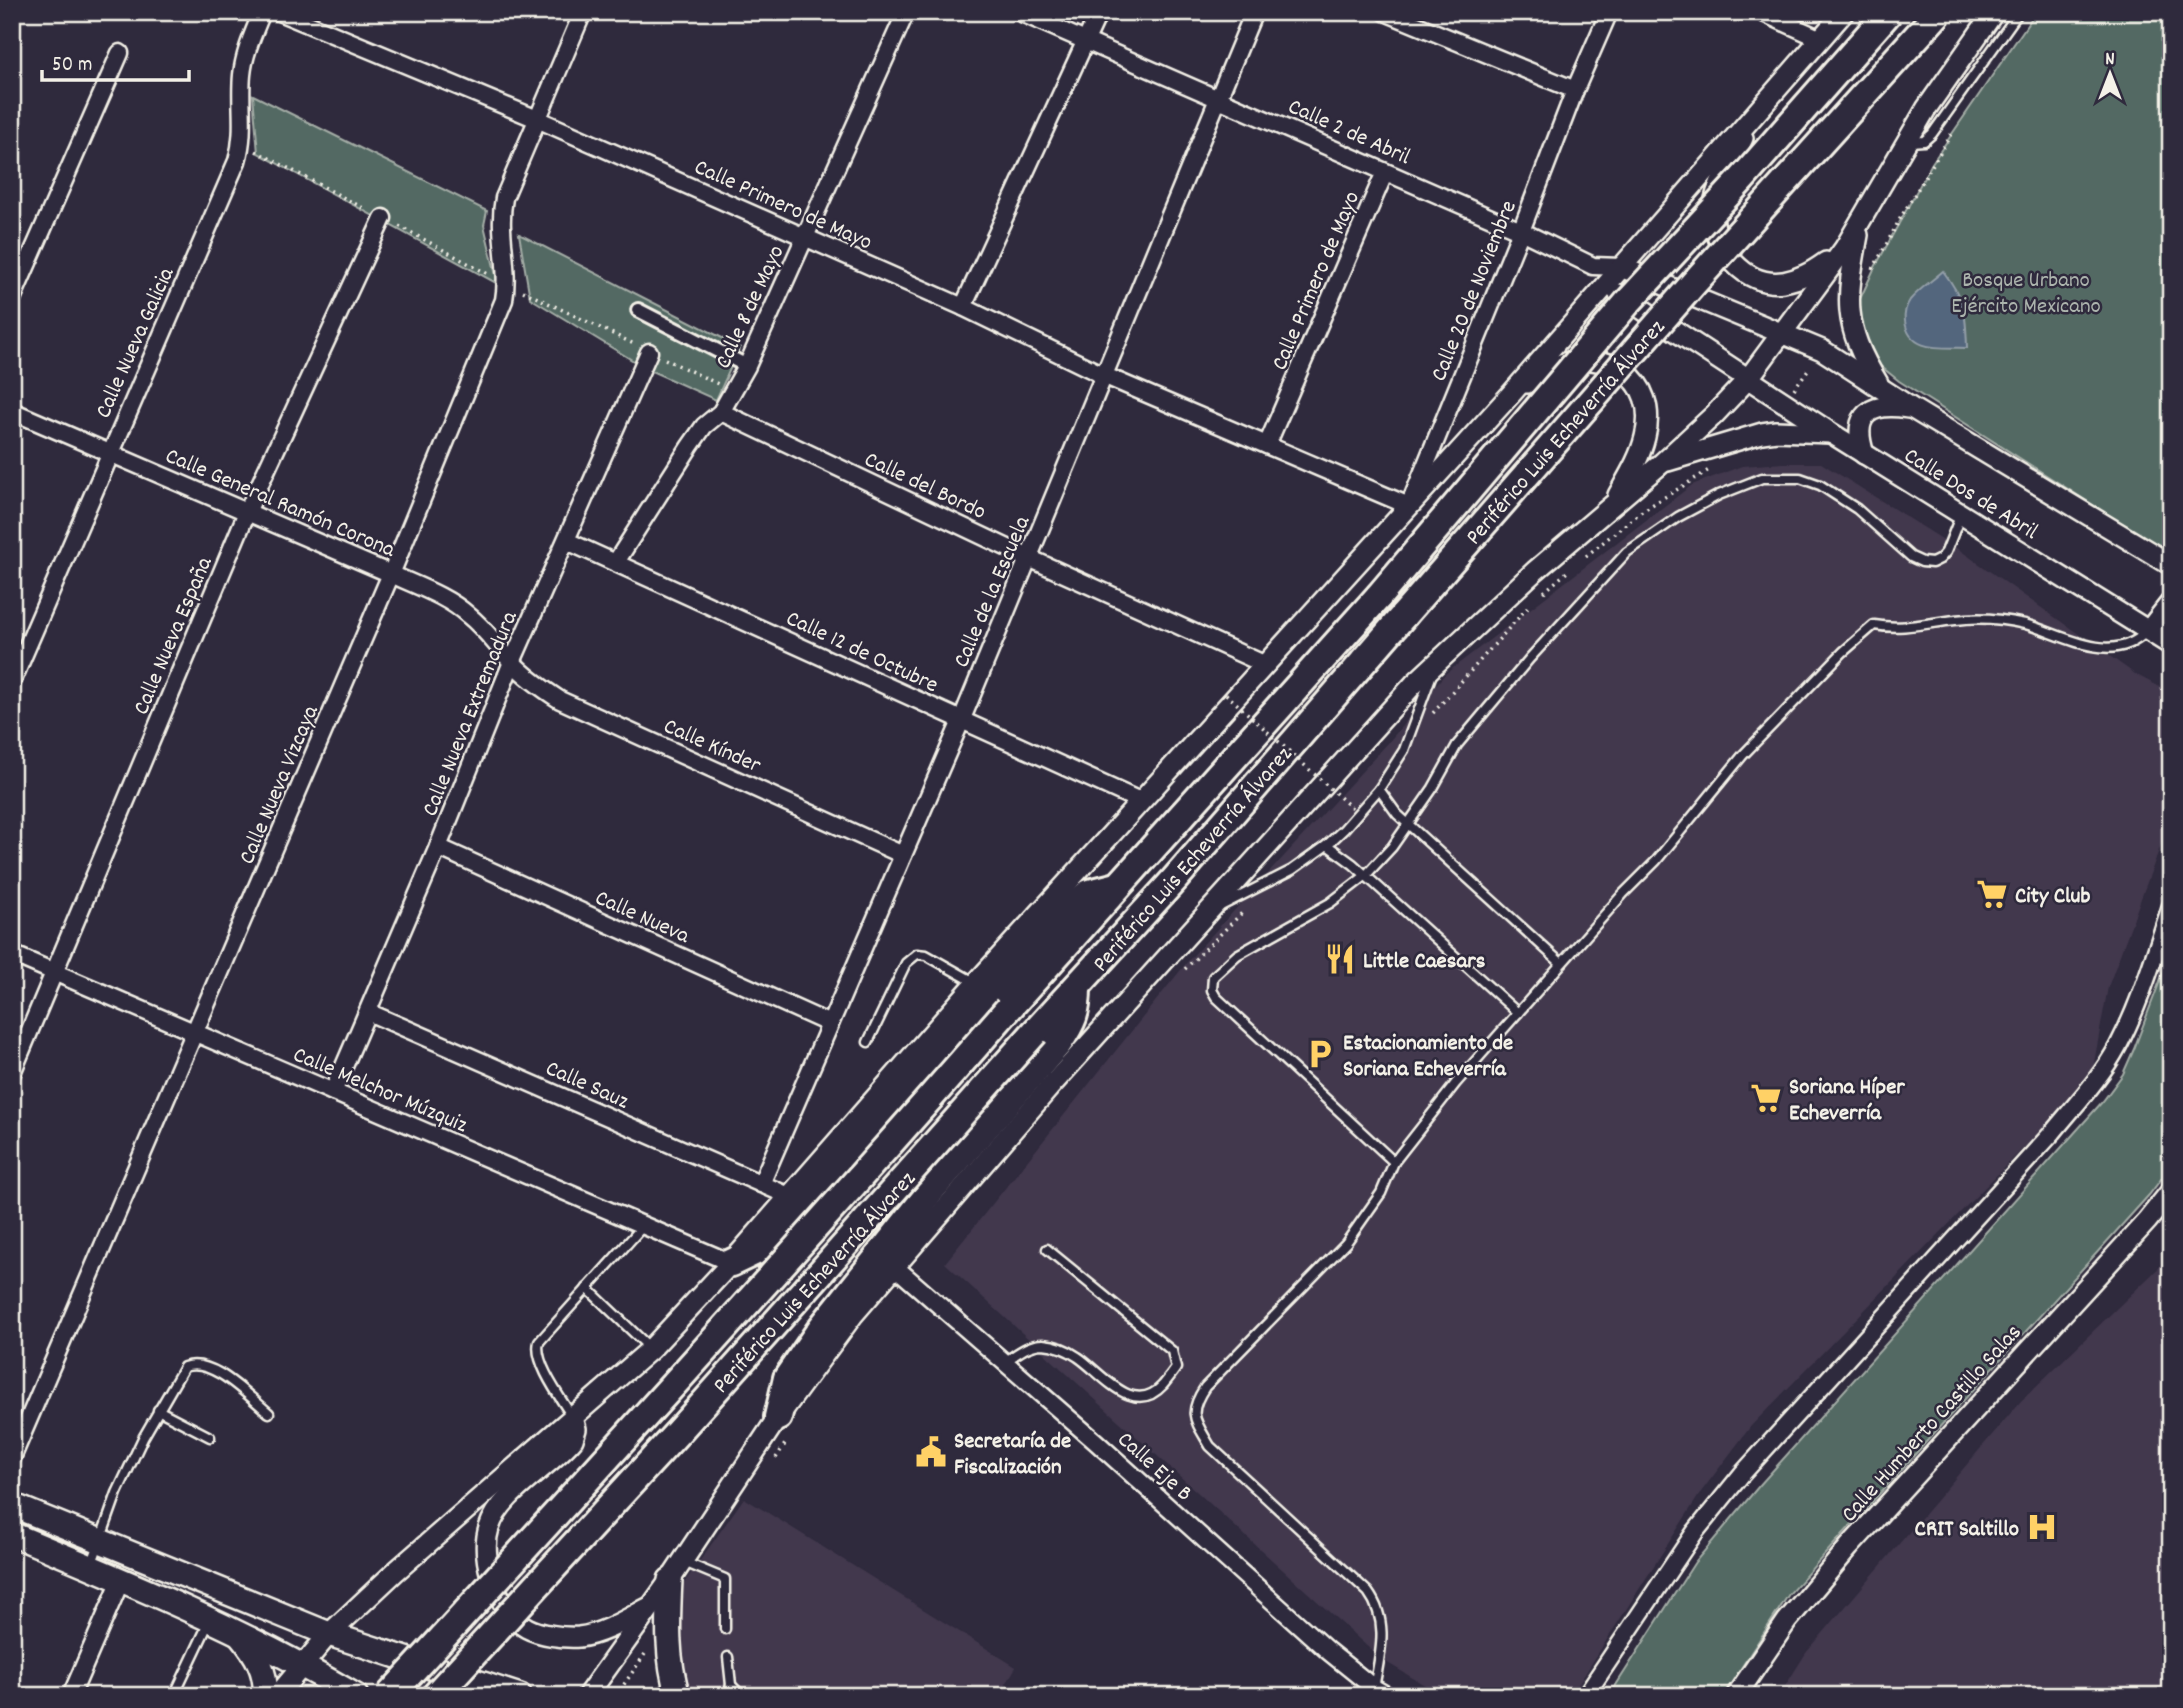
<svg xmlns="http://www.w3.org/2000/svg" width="2183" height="1708" font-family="Dekko,sans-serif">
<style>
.built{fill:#42384d}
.green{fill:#536964;stroke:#a4ada6;stroke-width:2}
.water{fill:#52667d;stroke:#939ea8;stroke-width:2}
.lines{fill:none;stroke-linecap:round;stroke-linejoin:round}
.service-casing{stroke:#f4f1e8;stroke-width:13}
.pedestrian-casing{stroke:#f4f1e8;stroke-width:18}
.minor-casing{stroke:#f4f1e8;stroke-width:21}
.tertiary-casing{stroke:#f4f1e8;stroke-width:24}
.secondary-casing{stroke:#f4f1e8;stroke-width:28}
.trunk-casing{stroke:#f4f1e8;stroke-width:32}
.path{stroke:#f4f1e8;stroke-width:3.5;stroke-dasharray:2 5;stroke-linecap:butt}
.service{stroke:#2f2a3d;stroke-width:8}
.pedestrian{stroke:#2f2a3d;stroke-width:12}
.minor{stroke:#2f2a3d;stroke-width:16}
.tertiary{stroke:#2f2a3d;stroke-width:19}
.secondary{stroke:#2f2a3d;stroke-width:23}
.trunk{stroke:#2f2a3d;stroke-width:26}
.trunk-bridge-casing{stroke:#f4f1e8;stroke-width:32;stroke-linecap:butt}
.path-bridge{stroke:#f4f1e8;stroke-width:3.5;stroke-dasharray:2 5;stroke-linecap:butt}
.trunk-bridge{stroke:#2f2a3d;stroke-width:26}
.labels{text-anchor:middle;stroke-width:5;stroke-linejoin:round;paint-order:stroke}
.street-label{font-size:23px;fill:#f4f1e8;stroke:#2f2a3d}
.park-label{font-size:23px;fill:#acb4ad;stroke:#2f2a3d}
.poi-label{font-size:23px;font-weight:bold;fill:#f4f1e8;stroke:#2f2a3d;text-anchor:start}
</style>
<rect width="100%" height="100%" fill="#2f2a3d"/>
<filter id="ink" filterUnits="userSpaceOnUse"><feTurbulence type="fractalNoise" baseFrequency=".0143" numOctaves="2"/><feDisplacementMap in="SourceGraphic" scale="14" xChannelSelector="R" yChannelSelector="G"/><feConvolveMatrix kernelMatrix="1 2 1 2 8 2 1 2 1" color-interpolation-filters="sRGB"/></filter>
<g filter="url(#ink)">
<g class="built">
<path d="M1783,463H1821L1961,551L2135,674L2171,693V818L2108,987L2091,1079L1751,1426L1701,1492L1571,1696H1443L1381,1659L945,1263L1188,961L1388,743L1445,674L1692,485L1742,466Z"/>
<path d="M2171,1256V1696H1779L1806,1653L2021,1401Z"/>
<path d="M744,1498L1016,1667L999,1696H688L676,1667L682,1586Z"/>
</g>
<g class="green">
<path d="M2036,12H2171V555L1899,381L1878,364L1868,351L1858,318L1860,299L1874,269L1932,163Z"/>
<path d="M253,95L487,211L484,225L498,284L258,153Z"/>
<path d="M519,234L740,347L716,400L647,369L530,298Z"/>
<path d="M2171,952V1166L2149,1195L1789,1594L1723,1696H1609L1695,1562L1759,1486L2103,1101L2123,1074L2134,1049Z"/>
</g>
<path class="water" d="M1943,271C1965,300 1966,312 1967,348C1942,347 1909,353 1905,321C1904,314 1906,306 1910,300C1919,289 1933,280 1943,271Z"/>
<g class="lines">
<g class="service-casing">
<g id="service">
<path d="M1910,142L1924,141L1932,134L2019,12"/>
<path d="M1961,514L1946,552L1940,559L1932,563L1922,562L1911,557L1857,509L1820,485L1800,478H1762L1719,495L1678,517L1627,552L1530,658L1457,745L1433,788L1392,847L1365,876L1330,903L1237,955L1213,977L1212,990L1216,997L1394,1162L1456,1083L1623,894L1656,861L1743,755L1843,652L1874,625C1903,630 1927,623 1955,620C1977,617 2003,619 2025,624C2062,634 2112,667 2146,632"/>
<path d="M1379,789L1397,814L1561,963"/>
<path d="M1327,845L1353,864L1518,1013"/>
<path d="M1221,906L1292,870L1327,845L1344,829L1379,789L1404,750L1432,674"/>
<path d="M868,1042L906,963L917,954L926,955L976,983"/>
<path d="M587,1288L651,1349"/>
<path d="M1004,1362C1016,1355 1028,1344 1043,1344C1055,1345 1068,1350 1078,1357C1102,1373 1133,1418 1163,1385C1168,1379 1172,1374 1176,1368L1172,1351L1047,1249"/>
<path d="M158,1410L210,1437"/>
<path d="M573,1418C562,1400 533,1362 539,1342L644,1225"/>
<path d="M684,1562L725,1579V1629"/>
<path d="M91,1566L117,1493L143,1438L184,1367C212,1356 248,1396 269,1413"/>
<path d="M731,1685L742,1696"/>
<path d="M1374,1688C1380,1654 1390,1622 1368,1592L1210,1446C1195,1420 1187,1414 1205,1387L1346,1243L1381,1193L1394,1162"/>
<path d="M174,1696L209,1622"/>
<path d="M728,1696L731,1685L728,1657"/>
</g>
</g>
<g class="pedestrian-casing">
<path id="pedestrian" d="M638,310L747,366"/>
</g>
<g class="minor-casing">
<g id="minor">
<path d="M279,12L537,119L963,307L1103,375L1409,506L1521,231L1575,90L1609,12"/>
<path d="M1019,12L1521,231L1593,266L1621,267"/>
<path d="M1385,12L1575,90"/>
<path d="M1761,12L1821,39"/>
<path d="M12,299L120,53"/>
<path d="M963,307L1099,12"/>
<path d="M12,411L391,574C417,586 447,596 468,615C486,629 497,647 513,663C527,678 543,689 560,700L903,855"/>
<path d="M721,412L1029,558L1266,665"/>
<path d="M1267,445L1385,172"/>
<path d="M567,541L1140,801"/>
<path d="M616,562L690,446L704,426L721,412L747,366L906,12"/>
<path d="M12,682L237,161C246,130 239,105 242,75C244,53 254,32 262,12"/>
<path d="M438,847L830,1024"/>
<path d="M12,954L731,1263"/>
<path d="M368,1012L789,1196"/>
<path d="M12,1073L247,512L383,218"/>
<path d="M333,1092L438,847L512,662L649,352"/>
<path d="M761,1184L961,721L1254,12"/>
<path d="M894,1266L1095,1441L1328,1651L1374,1688L1388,1696"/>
<path d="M12,1458L391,574L504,300C510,265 497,234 504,198L583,12"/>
<path d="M71,1696L121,1580"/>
<path d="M1585,1696L1695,1532L1742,1474L2053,1132C2075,1105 2101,1078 2118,1046C2141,1002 2155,953 2171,906"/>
</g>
</g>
<g class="tertiary-casing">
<g id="tertiary">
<path d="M1743,138C1732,161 1713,188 1713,214C1714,249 1745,287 1783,282C1800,279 1812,272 1826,262"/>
<path d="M1858,235C1846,300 1842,324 1878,383"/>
<path d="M1621,267L1822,350L1913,409L2171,565"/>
<path d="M1619,294L1831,433L2171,645"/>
<path d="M1527,383C1536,378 1545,370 1555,366C1606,346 1660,378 1645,437C1640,458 1628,477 1618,495"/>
<path d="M1864,454C1851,414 1870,402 1908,408"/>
<path d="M1668,461L1762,433L1776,431L1830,433"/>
<path d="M2149,630L2171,602"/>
<path d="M573,1418L576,1429L573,1439C549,1468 500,1492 489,1528C479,1558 498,1612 527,1628C540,1635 564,1638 579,1637C603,1634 627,1619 648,1608"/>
<path d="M277,1696L329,1634L395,1572L651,1349L731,1263L976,983L1512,393L1844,12"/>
<path d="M587,1696L670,1580L778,1417L853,1315L1049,1088L1414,684L1535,571L1662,463L1714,415L1748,379L1844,249L1926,109L1994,12"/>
<path d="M1736,1696L1787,1621L1849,1547L2147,1221L2171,1191"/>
</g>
</g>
<g class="secondary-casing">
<g id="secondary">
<path d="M12,1505L329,1634L520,1696"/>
<path d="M12,1534C130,1583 246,1631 356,1696"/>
<path d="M670,1580C668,1620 666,1657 678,1696"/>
<path d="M241,1636C256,1654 267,1671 265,1696"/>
</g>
</g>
<g class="trunk-casing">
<g id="trunk">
<path d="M1008,1009L1379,596"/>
<path d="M1035,1032L1174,880L1404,615"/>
<path d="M731,1263L756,1251L776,1234L1071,907L1089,893L1117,886"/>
<path d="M778,1417L787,1378L822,1327L934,1187L1058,1044C1073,1022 1077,1013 1077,987"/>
</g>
</g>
<g class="path">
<path d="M256,151L367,210"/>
<path d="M399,226L488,274"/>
<path d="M1873,269L1901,217L1953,131"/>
<path d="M523,291L636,345"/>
<path d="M665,359L718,384"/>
<path d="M1794,389L1810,367"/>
<path d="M1586,556L1642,511L1709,470"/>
<path d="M1544,592L1567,572"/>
<path d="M1433,713L1528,607"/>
<path d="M1185,969L1244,911"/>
<path d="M776,1458L787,1441"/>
<path d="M616,1696L647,1651"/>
</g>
<use href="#service" class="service"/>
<use href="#pedestrian" class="pedestrian"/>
<use href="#minor" class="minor"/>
<use href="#tertiary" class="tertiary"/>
<use href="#secondary" class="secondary"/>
<use href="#trunk" class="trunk"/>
<g class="trunk-bridge-casing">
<g id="trunk-bridge">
<path d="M1379,596L1628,302L1742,179L1889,12"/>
<path d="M1404,615L1693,284L1939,12"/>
<path d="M389,1696C598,1469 806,1241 1008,1009"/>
<path d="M435,1696L678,1432L1035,1032"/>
</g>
</g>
<path class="path-bridge" d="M1226,694L1354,810"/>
<use href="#trunk-bridge" class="trunk-bridge"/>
</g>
</g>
<defs>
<g id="supermarket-bare" transform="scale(2.415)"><path d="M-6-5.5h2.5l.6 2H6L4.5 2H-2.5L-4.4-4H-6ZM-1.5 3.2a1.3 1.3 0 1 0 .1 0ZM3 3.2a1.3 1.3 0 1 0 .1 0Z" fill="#ffd166" stroke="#2f2a3d" stroke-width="2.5" paint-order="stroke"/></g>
<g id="restaurant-bare" transform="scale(2.415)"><path d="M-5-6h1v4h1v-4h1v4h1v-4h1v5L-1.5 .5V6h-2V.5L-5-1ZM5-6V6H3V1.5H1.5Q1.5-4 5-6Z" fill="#ffd166" stroke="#2f2a3d" stroke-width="2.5" paint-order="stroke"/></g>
<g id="parking-bare" transform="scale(2.415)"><path d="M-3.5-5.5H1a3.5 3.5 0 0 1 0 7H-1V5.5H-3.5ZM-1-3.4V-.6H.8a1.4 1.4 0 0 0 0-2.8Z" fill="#ffd166" stroke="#2f2a3d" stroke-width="2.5" paint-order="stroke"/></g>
<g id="civic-bare" transform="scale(2.415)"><path d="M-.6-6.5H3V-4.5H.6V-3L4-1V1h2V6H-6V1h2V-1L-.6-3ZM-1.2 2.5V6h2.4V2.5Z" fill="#ffd166" stroke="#2f2a3d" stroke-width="2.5" paint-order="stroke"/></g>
<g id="hospital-bare" transform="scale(2.415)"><path d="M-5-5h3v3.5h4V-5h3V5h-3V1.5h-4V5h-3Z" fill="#ffd166" stroke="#2f2a3d" stroke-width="2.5" paint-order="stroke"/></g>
</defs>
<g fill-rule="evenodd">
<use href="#supermarket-bare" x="1992" y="894"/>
<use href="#restaurant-bare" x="1340" y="959"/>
<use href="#parking-bare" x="1320" y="1054"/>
<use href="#supermarket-bare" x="1766" y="1098"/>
<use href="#civic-bare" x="931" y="1452"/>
<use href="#hospital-bare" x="2042" y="1527"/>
</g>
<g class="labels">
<g class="street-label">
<text transform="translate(1350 130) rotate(24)" y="8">Calle 2 de Abril</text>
<text transform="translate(784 203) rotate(24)" y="8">Calle Primero de Mayo</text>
<text transform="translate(1314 280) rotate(-67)" y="8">Calle Primero de Mayo</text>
<text transform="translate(1472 290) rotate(-68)" y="8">Calle 20 de Noviembre</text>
<text transform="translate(748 306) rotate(-65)" y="8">Calle 8 de Mayo</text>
<text transform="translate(133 342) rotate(-66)" y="8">Calle Nueva Galicia</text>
<text transform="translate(1564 431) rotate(-49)" y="8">Periférico Luis Echeverría Álvarez</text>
<text transform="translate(926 484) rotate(25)" y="8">Calle del Bordo</text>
<text transform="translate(1972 492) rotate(32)" y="8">Calle Dos de Abril</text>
<text transform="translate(281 501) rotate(23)" y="8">Calle General Ramón Corona</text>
<text transform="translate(990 591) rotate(-67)" y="8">Calle de la Escuela</text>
<text transform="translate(171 635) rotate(-67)" y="8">Calle Nueva España</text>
<text transform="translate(863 650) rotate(25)" y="8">Calle 12 de Octubre</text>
<text transform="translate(468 713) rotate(-68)" y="8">Calle Nueva Extremadura</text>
<text transform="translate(713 744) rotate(24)" y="8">Calle Kínder</text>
<text transform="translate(277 784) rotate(-67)" y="8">Calle Nueva Vizcaya</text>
<text transform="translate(1191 858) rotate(-49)" y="8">Periférico Luis Echeverría Álvarez</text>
<text transform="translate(643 915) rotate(24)" y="8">Calle Nueva</text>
<text transform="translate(588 1083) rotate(24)" y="8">Calle Sauz</text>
<text transform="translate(381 1088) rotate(23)" y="8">Calle Melchor Múzquiz</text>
<text transform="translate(813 1281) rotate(-48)" y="8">Periférico Luis Echeverría Álvarez</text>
<text transform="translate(1930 1422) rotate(-48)" y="8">Calle Humberto Castillo Salas</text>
<text transform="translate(1156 1465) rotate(42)" y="8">Calle Eje B</text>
</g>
<g class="park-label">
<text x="2026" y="286">Bosque Urbano<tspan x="2026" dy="26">Ejército Mexicano</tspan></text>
</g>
<g class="poi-label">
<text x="2015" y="902">City Club</text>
<text x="1363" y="967">Little Caesars</text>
<text x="1343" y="1049">Estacionamiento de<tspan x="1343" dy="26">Soriana Echeverría</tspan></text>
<text x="1789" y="1093">Soriana Híper<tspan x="1789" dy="26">Echeverría</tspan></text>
<text x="954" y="1447">Secretaría de<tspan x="954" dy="26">Fiscalización</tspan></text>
<text x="2019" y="1535" text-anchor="end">CRIT Saltillo</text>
</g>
</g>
<rect width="2183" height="1708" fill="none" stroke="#2f2a3d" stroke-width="42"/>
<rect x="21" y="21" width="2141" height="1666" fill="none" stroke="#f4f1e8" stroke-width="2.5" filter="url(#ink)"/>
<g transform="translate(2110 74)" stroke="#2f2a3d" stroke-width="5" paint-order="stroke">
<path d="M0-5L12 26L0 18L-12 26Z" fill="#f4f1e8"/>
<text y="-10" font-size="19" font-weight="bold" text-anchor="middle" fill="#f4f1e8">N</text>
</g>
<path d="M42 70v10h147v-10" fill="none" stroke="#f4f1e8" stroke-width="3.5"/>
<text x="52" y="70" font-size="21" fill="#f4f1e8" stroke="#2f2a3d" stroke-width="5" paint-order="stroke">50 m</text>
</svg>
